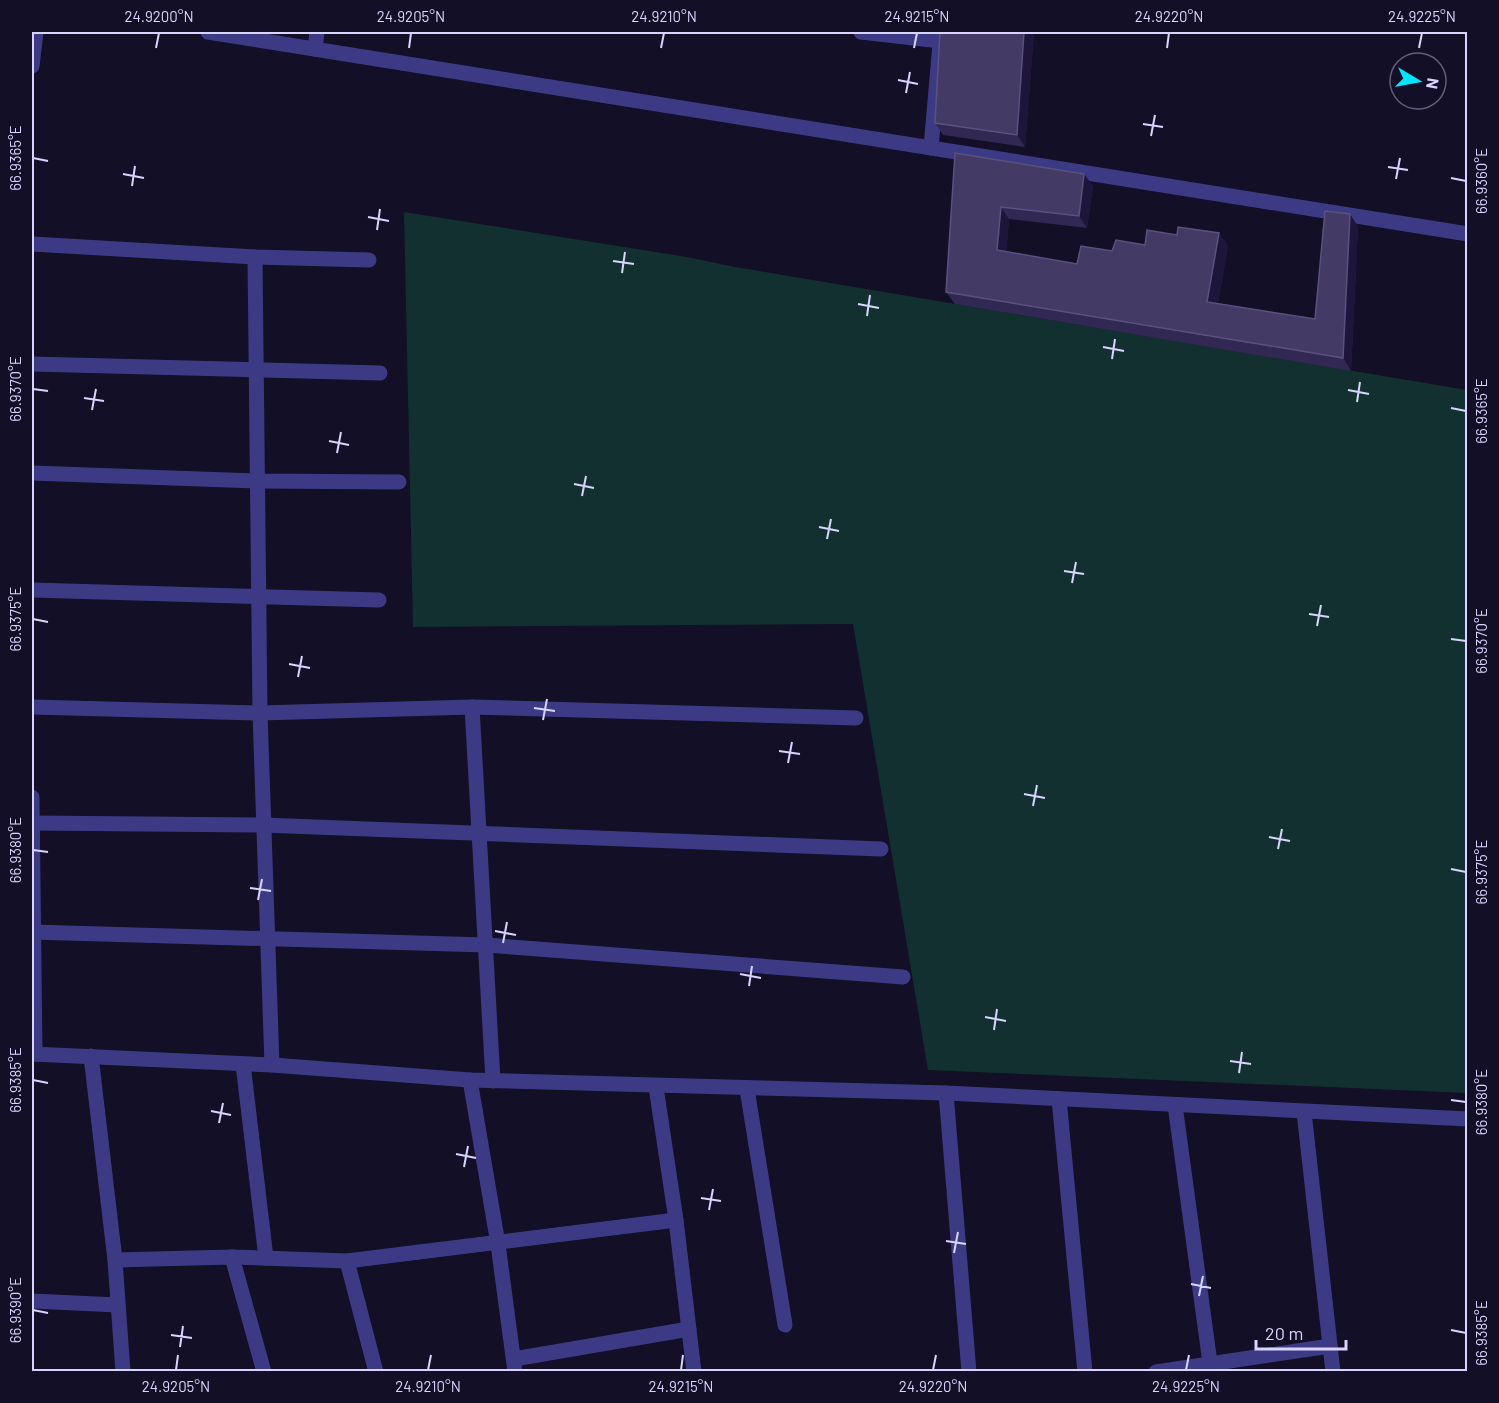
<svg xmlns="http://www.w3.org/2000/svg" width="1499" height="1403" font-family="Barlow,sans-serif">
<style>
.green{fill:#12302f}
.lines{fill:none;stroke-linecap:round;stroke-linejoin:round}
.street{stroke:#3d3a85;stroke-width:15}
.wall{fill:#312854}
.shaded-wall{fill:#1d163a}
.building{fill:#433a66;stroke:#5a527e;stroke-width:1.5}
.ticks{fill:none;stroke:#d9d4ff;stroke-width:2}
.neatline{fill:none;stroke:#d9d4ff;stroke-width:2}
.ticks-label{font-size:15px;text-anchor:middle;fill:#d9d4ff}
</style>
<rect width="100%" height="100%" fill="#130f26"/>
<path class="green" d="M404,212L687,257L735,267L1467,390V1093L928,1070L853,624L413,627Z"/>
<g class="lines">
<g class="street">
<path d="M208,32L1468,234"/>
<path d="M861,32L940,41"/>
<path d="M315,49L317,32"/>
<path d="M32,66L36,32"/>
<path d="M931,148L941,32"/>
<path d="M32,244L255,257L369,260"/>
<path d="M255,257L260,713L272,1065"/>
<path d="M32,364L380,373"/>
<path d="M32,473L259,481L399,482"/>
<path d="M32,590L379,600"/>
<path d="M32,707L260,713L472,707L856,718"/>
<path d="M472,707L493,1081"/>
<path d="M32,797L35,1054"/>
<path d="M32,823L263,825L881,849"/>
<path d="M32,932L486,945L903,977"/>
<path d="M32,1054L272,1065L470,1080L946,1093L1468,1119"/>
<path d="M91,1056L115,1260L123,1372"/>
<path d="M243,1064L266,1258"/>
<path d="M470,1080L498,1244L515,1372"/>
<path d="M656,1087L676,1220L694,1372"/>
<path d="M747,1089L785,1325"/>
<path d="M946,1093L969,1372"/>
<path d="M1059,1099L1085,1372"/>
<path d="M1175,1105L1210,1363"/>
<path d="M1304,1112L1333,1372"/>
<path d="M232,1257L264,1372"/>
<path d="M115,1260L232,1257L347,1261L676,1220"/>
<path d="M347,1261L376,1372"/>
<path d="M32,1301L118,1305"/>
<path d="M514,1359L689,1329"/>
<path d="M1156,1372L1330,1346"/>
</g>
</g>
<g class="wall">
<path d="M1034,32L1025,147L943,135L935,123Z"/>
<path d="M955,153L1084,174L1093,186L1087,228L1009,219L1006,251L1077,264L1112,251L1145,245L1177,235L1219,233L1228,246L1218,303L1315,319L1350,214L1358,227L1351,371L955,304L946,292Z"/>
</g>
<g class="shaded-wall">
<path d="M1024,32H1034L1025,147L1017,135Z"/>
<path d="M1084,174L1093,186L1087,228L1079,216Z"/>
<path d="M1001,207L1009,219L1006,262L997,250Z"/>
<path d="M1350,214L1358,227L1351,371L1343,358Z"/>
<path d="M1219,233L1228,246L1216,314L1207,302Z"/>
</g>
<g class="building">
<path d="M940,32H1024L1017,135L935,123Z"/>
<path d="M955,153L1084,174L1079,216L1001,207L997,250L1077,264L1081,246L1112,251L1116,240L1145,245L1147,230L1177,235L1178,227L1219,233L1207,302L1315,319L1325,211L1350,214L1343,358L946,292Z"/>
</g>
<path class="ticks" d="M156,48L159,33M409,48L411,33M661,48L664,33M914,48L917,33M1167,48L1169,33M1419,48L1422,33M898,80L918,84M906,93L910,72M1143,124L1163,127M1151,136L1155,115M33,158L48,161M1388,167L1408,170M123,174L144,178M1451,178L1466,181M1396,179L1400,158M132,186L135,166M368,217L389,221M377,230L380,209M613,261L634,264M622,273L625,252M858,304L879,308M867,316L870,295M1103,347L1124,351M1112,359L1115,339M33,389L48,391M1348,390L1369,394M84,398L104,401M1357,402L1360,382M1451,408L1466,411M92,410L96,389M329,441L349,445M337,453L341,432M574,484L594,488M582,496L586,476M819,527L839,531M827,539L831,519M1064,571L1084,574M1072,583L1076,562M1309,614L1329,617M33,619L48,622M1317,626L1321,605M1451,639L1466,641M289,664L310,668M298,677L302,656M534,708L555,711M543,720L547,699M779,751L800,754M788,763L792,742M1024,794L1045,798M1033,806L1037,785M1269,837L1290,841M1278,849L1282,829M33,850L48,852M1451,869L1466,872M250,888L271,891M258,900L262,879M495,931L516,935M503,943L507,922M740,974L761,978M749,986L752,966M985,1017L1006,1021M994,1030L997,1009M1230,1061L1251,1064M1239,1073L1242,1052M33,1080L48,1083M1451,1100L1466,1102M211,1111L231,1115M219,1123L223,1103M456,1154L476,1158M464,1167L468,1146M701,1198L721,1201M709,1210L713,1189M946,1241L966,1244M954,1253L958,1232M1191,1284L1211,1288M1199,1296L1203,1276M33,1310L48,1313M1451,1330L1466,1333M171,1335L192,1338M180,1347L183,1326M176,1370L178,1355M428,1370L431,1355M681,1370L683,1355M933,1370L936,1355M1186,1370L1189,1355"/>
<rect width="1499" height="1403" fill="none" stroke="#130f26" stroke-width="66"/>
<g transform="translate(1418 81) rotate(100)"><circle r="28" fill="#130f26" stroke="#625e7d" stroke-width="1.5"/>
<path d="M0-4.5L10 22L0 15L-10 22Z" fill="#00e5ff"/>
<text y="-9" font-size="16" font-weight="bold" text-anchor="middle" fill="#d9d4ff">N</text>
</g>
<path d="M1256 1340v9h90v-9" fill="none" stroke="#d9d4ff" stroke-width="3"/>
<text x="1265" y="1340" font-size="18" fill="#d9d4ff" stroke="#130f26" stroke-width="4.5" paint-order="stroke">20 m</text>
<rect x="33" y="33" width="1433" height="1337" class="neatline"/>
<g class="ticks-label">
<text x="159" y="22">24.9200°N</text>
<text x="411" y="22">24.9205°N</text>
<text x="664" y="22">24.9210°N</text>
<text x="917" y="22">24.9215°N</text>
<text x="1169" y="22">24.9220°N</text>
<text x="1422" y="22">24.9225°N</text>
<text transform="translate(16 158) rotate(-90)" y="5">66.9365°E</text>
<text transform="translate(1482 181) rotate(-90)" y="5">66.9360°E</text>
<text transform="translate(16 389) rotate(-90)" y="5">66.9370°E</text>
<text transform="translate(1482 411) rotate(-90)" y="5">66.9365°E</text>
<text transform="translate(16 619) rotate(-90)" y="5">66.9375°E</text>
<text transform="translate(1482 641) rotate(-90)" y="5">66.9370°E</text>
<text transform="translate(16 850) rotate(-90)" y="5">66.9380°E</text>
<text transform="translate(1482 872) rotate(-90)" y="5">66.9375°E</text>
<text transform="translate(16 1080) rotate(-90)" y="5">66.9385°E</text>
<text transform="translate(1482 1102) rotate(-90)" y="5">66.9380°E</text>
<text transform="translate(16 1310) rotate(-90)" y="5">66.9390°E</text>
<text transform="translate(1482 1333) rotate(-90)" y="5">66.9385°E</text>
<text x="176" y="1392">24.9205°N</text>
<text x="428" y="1392">24.9210°N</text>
<text x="681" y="1392">24.9215°N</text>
<text x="933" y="1392">24.9220°N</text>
<text x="1186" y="1392">24.9225°N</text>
</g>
</svg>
